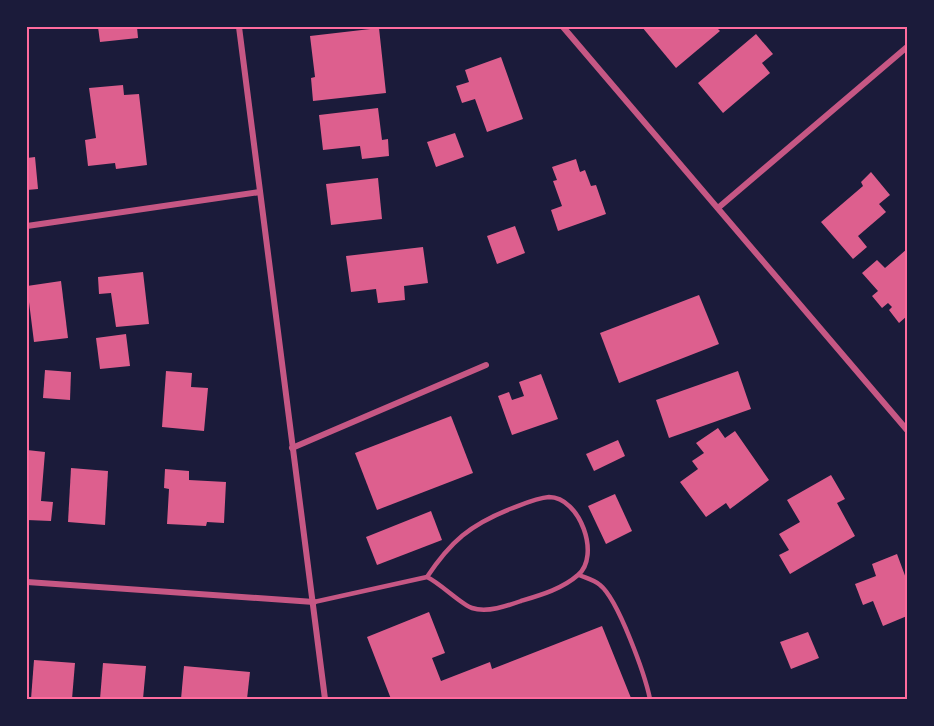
<svg xmlns="http://www.w3.org/2000/svg" width="934" height="726" font-family="'Nunito Sans',sans-serif">
<style>
.building{fill:#dd5f8e}
.lines{fill:none;stroke-linecap:round;stroke-linejoin:round}
.service{stroke:#c65784;stroke-width:4.5}
.minor{stroke:#c65784;stroke-width:6}
.neatline{fill:none;stroke:#ff6b9d;stroke-width:2}
</style>
<rect width="100%" height="100%" fill="#1b1b3a"/>
<g class="building">
<path d="M98,27H137L138,38L100,42Z"/>
<path d="M642,27H716L720,31L676,68Z"/>
<path d="M379,28L386,93L313,101L311,78L315,77L310,36Z"/>
<path d="M756,34L773,54L762,63L770,73L723,113L698,83Z"/>
<path d="M501,57L523,119L487,132L475,99L462,103L456,86L469,82L465,70Z"/>
<path d="M123,85L124,95L139,94L147,165L116,169L115,163L88,166L85,140L96,138L89,88Z"/>
<path d="M378,108L382,140L388,139L389,156L362,159L360,146L323,150L319,115Z"/>
<path d="M455,133L464,157L436,167L427,142Z"/>
<path d="M35,157L38,189L27,190V158Z"/>
<path d="M576,159L580,172L585,170L591,186L596,185L606,214L558,231L551,210L562,206L553,181L557,180L552,167Z"/>
<path d="M871,172L890,195L879,204L886,212L858,236L867,247L853,259L821,222L863,186L861,182Z"/>
<path d="M378,178L382,219L331,225L326,184Z"/>
<path d="M515,226L525,253L497,264L487,236Z"/>
<path d="M423,247L428,283L404,286L405,300L378,303L376,289L351,292L346,256Z"/>
<path d="M907,249V316L899,323L889,310L892,307L888,303L882,308L872,296L878,291L862,273L877,260L885,268Z"/>
<path d="M143,272L149,324L116,327L111,293L99,294L98,277Z"/>
<path d="M61,281L68,338L34,342L27,286Z"/>
<path d="M699,295L719,344L619,383L600,333Z"/>
<path d="M126,334L130,366L100,369L96,338Z"/>
<path d="M45,370L71,372L70,400L43,398Z"/>
<path d="M166,371L192,373L191,387L208,388L204,431L162,427Z"/>
<path d="M738,371L751,409L669,438L656,400Z"/>
<path d="M541,374L558,419L512,435L498,396L509,392L512,400L524,396L519,382Z"/>
<path d="M451,416L473,473L377,510L355,453Z"/>
<path d="M718,428L725,438L735,431L769,480L730,509L726,503L706,517L680,482L698,469L692,461L704,453L696,443Z"/>
<path d="M618,440L625,456L594,471L586,454Z"/>
<path d="M27,450L45,452L41,501L53,502L51,521L27,520Z"/>
<path d="M71,468L108,471L105,525L68,522Z"/>
<path d="M165,469L189,471V480L226,482L224,523L207,522L206,526L167,524L169,489L164,488Z"/>
<path d="M831,475L845,499L837,503L855,536L790,574L779,555L789,550L779,534L800,522L787,500Z"/>
<path d="M615,494L632,531L606,544L588,506Z"/>
<path d="M431,511L442,540L377,565L366,537Z"/>
<path d="M897,554L907,581V616L883,626L873,601L863,605L855,584L876,576L872,564Z"/>
<path d="M429,612L445,653L432,658L441,681L490,662L492,669L602,626L631,698L391,699L367,637Z"/>
<path d="M808,632L819,658L791,669L780,642Z"/>
<path d="M34,660L75,663L72,699H31Z"/>
<path d="M103,663L146,666L143,699H100Z"/>
<path d="M184,666L250,672L247,699H181Z"/>
</g>
<g class="lines">
<g class="service">
<path d="M579,575C586,578 595,580 600,585C618,599 645,675 650,699"/>
<path d="M314,602L427,577C451,541 470,525 510,509C521,505 536,498 549,497C580,497 601,556 578,575C562,589 541,595 521,601C507,606 487,613 472,608C462,605 440,583 427,577"/>
</g>
<g class="minor">
<path d="M239,27L325,699"/>
<path d="M563,27L907,430"/>
<path d="M718,208L907,47"/>
<path d="M27,226L260,192"/>
<path d="M292,448L486,365"/>
<path d="M27,582L314,602"/>
</g>
</g>
<rect width="934" height="726" fill="none" stroke="#1b1b3a" stroke-width="57"/>
<rect x="28" y="28" width="878" height="670" class="neatline"/>
</svg>
